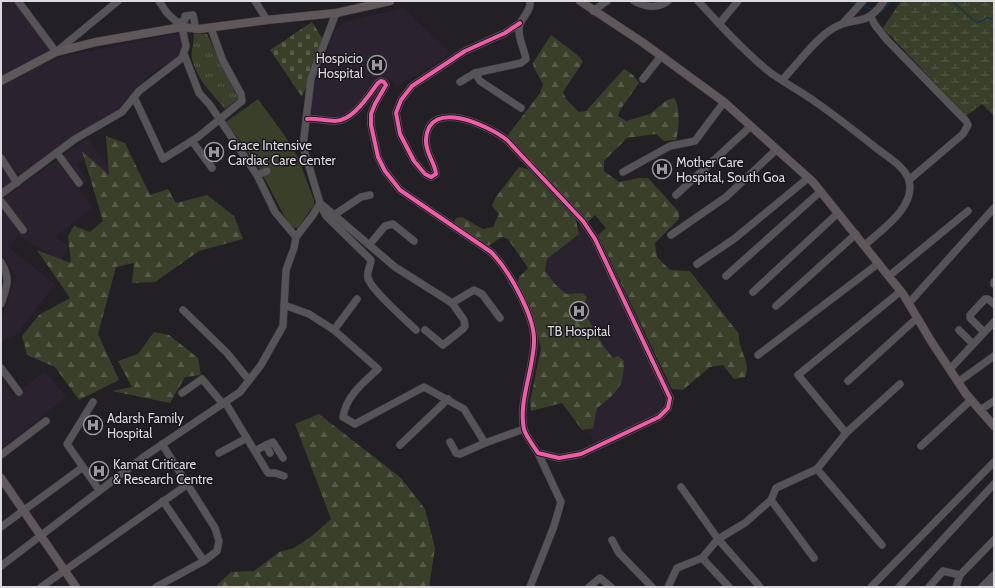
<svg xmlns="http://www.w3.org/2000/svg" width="995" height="588" font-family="Cabin,sans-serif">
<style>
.built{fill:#2a232f}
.forest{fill:url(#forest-firs)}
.wetland{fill:url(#wetland-marsh)}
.cemetery{fill:url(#cemetery-stones)}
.park{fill:url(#park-tufts)}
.pitch{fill:#3a3f29}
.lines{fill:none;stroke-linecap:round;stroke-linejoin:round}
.stream{stroke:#163747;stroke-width:1.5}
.minor-casing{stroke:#3e3c40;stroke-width:8}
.major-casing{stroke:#3e3c40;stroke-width:9}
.minor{stroke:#565457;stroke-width:7}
.major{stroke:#5f575a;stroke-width:8}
.cycleway-casing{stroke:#19161d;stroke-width:6}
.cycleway{stroke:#f35aa7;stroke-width:4}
.labels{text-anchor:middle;stroke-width:3;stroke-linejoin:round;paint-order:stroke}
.poi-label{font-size:13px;fill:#dcdadf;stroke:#19161d;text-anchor:start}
</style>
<defs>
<pattern id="forest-firs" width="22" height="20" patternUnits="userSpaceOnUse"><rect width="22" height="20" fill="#3a3f29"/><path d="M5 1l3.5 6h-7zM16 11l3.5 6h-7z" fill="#565a48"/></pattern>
<pattern id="wetland-marsh" width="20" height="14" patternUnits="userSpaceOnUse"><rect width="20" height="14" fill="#3a3f29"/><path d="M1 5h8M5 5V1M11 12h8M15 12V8" fill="none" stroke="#565a48"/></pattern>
<pattern id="cemetery-stones" width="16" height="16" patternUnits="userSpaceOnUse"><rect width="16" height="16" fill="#3a3f29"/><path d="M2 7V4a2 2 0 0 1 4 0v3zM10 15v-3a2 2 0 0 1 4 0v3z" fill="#565a48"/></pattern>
<pattern id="park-tufts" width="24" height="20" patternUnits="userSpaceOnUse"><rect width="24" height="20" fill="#3a3f29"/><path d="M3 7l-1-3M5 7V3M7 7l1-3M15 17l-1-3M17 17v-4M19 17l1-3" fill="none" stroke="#565a48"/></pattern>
</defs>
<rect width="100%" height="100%" fill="#232025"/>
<g class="built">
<path d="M1,1H15L50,49L1,79Z"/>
<path d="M403,8L451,53L397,87L389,77L382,78L352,114L336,121L317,119L311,113L312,90L335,30L347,21Z"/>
<path d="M181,33L184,50L181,56L154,71L132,92L119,110L70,138L18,176L1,150V86L41,65L61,57Z"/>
<path d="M88,138L112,172L102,179L86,158L77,165L87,180L79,188L92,208L55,237L69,245L61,261L18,235L9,248L55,284L17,334L1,341V322L16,276L1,253V200Z"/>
<path d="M1,165L14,182L1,191Z"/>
<path d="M581,225L595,247L660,382L664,402L660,413L594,443L548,342L515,281Z"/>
<path d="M45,371L66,397L1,449V375L12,397Z"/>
</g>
<g class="forest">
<path d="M551,35L579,56L583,62L563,92L566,99L579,112L586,111L624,69L633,75L639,83L620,110L618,116L626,121L650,114L667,100L674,98C681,107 679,129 676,140L664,141L656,134L627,138L604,161V171L619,182L639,178H648L679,212V219L655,243L657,257L670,270L690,271L739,334C737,349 752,362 745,377L734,379L723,365L710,367L683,390L672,389L598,235L606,228L595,215L588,222L508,135L540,93L543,84L534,68L533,63Z"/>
<path d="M106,136L125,143L150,195L168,189L176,203L207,195L234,216L243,239L199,251L155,282L132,283L134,263L116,267L98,334L119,380L79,400L55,367L27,355L22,336L39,315L70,298L37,250L71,263L68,236L74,226L90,232L103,221L82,151L109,175Z"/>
<path d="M519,167L528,169L576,220L579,234L547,259L545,271L555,284L566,294L583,293L587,298L582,308L604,347L613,358L618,356L624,361C624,386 617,393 597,408L593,428L582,430L562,403L531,411L530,402L541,348L530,306L518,284L519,277L528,268L508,239L502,237L488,246L454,223L456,218L462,217L483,229L493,227L499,214L492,206L495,198Z"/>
<path d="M154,332L169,335L198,358L201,375L185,377L170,403L112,391L132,387L118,361L138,354Z"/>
<path d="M319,414L401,478L425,509L435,548L429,587H215L231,572L254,571L279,552L294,548L312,536L331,519L295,424Z"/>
</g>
<path class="wetland" d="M901,1H994V116L982,104L966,116L883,28Z"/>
<path class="cemetery" d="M312,22L324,41L302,97L270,50Z"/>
<path class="park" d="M194,33L207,34L231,84L239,98L225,109C212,93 197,80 192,59C191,51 194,41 194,33Z"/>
<path class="pitch" d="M258,99L285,136L298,158L314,200V205L298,228H294L288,223L259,168L226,122Z"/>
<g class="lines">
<g class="stream">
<path d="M850,1L858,4"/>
<path d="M952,1L977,23L987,18L994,19"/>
<path d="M863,6L875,10"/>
<path d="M878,11L881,12L891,1"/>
</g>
<g class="minor-casing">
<g id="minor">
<path d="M18,1L56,52L118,1"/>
<path d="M255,1L267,20"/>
<path d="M634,1C645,7 658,9 668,1"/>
<path d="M698,1C720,25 742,49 767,70C782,82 801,91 817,103C837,117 856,132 875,147C886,156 906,167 909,181C916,207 881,230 865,245"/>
<path d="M593,11L607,1"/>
<path d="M871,17L875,25L887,40L966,121L968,125L963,134L909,180"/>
<path d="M844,22L863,1"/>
<path d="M178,23L185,20V16L193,15L196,29"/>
<path d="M719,24L738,1"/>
<path d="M184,54L199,93L210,105L257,175L275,212L296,237"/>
<path d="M475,73L480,81L521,108"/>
<path d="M643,79L661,56"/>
<path d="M782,80C797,65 814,40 832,29C855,14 864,30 884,1"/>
<path d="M460,82L475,73L521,63L526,59C524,48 516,34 520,24C523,16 531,11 530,1"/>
<path d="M134,97L163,159L198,137L242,101L241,94L223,61L211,28"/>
<path d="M307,119C316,118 325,121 335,121C353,121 368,96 378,83L381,81L384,82L386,85L375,104L371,114V125L378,157L385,171L400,190L491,252C508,269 535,316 534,341C534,368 518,402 524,429C526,437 534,446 538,453L559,458L581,454L659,417L668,408L670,398L595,239L583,221L507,140C489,126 429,97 426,139C425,153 435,162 436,174L431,177L425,174L414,161L400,134L396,113L401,100L412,86L465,51L505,33L520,23"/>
<path d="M192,141L212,168"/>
<path d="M57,153L79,183"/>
<path d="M1,158L17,183"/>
<path d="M623,172L670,146L695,141L724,102"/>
<path d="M257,175L267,171"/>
<path d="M1,194L75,139L122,112L139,91L182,58L186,46L182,27L167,13L159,1"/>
<path d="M676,195L751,126"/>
<path d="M1,201L23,230"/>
<path d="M320,203L395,267L452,303L474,290L482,294L500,318"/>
<path d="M321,206L326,216L371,260C371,266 366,272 368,278C371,290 406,320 416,330"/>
<path d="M334,215L361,197L370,195"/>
<path d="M671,235L726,197L777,149"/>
<path d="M370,244L385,226L393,224L414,241"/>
<path d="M1,262C11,279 7,286 1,304"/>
<path d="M697,264L734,239L808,178"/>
<path d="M726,276L821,191"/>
<path d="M889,276L968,211"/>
<path d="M994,282V284"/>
<path d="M753,292L838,213"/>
<path d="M357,299L334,330L378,369C363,383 346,396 343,417L355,424L424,387L464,409L485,443L524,429"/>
<path d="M909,303L994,208"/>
<path d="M284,305L309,314L334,330"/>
<path d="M776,306L856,234"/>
<path d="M183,310L227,353L249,380"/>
<path d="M425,330L443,345L463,329L465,326L464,320L452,303"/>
<path d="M959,330L973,344"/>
<path d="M984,332L970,318V315L985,299H988L994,304"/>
<path d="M758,355L879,263"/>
<path d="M1,368L19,392"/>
<path d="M950,369L994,322"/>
<path d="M848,381L917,318"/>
<path d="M958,382L994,356"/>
<path d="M900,384L846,433L798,375L901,291"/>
<path d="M182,393L202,379L223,404"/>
<path d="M93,402L67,444L99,490"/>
<path d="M225,402L268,473H275L284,476"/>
<path d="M980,410L994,401"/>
<path d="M450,442L456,453L460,454L485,443"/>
<path d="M266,445L273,442L283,458"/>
<path d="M400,445L448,399"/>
<path d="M921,446L971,400"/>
<path d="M255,451L266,445L270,453"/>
<path d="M219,453L247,438"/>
<path d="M1,455L46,421"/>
<path d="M817,469L846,433"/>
<path d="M681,487L718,539L745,523L771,500L776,488L817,469L882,545"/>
<path d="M771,500L814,558"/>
<path d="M163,501L204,561"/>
<path d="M1,527L83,467"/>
<path d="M612,540L619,553L652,587"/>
<path d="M702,558L729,587"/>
<path d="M1,566L145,456L240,392L261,365L283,326L286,270L294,248L296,237L313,215L320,203L303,146L311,78L336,13"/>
<path d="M41,587L188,484"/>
<path d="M156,587L204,561L217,551L219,541L215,528L162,444"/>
<path d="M530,587L554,526L561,502L538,453"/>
<path d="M589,587L600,578L611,587"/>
<path d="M668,587L677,568L702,558L718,539L760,587"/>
<path d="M871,587L994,462"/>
<path d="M899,587L994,484"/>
<path d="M929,587L943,571L960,575L994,540"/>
<path d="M956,587L960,575"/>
<path d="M982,587L994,575"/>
<path d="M991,587L994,584"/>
</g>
</g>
<g class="major-casing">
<g id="major">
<path d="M580,1L642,42L724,102L813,182L903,294L931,341L966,394L994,426"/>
<path d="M1,81L56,52L96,42L182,27L199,29L267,20L336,13L390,1"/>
<path d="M1,478L76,587"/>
</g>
</g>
<use href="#minor" class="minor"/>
<use href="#major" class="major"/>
<g class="cycleway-casing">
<path id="cycleway" d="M307,119C316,118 325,121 335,121C353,121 368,96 378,83L381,81L384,82L386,85L375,104L371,114V125L378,157L385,171L400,190L491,252C508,269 535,316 534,341C534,368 518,402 524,429C526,437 534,446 538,453L559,458L581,454L659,417L668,408L670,398L595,239L583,221L507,140C489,126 429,97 426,139C425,153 435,162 436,174L431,177L425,174L414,161L400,134L396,113L401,100L412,86L465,51L505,33L520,23"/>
</g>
<use href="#cycleway" class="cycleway"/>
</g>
<defs>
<g id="hospital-ring" transform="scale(1)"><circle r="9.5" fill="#19161d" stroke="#9b999e" stroke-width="1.5"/><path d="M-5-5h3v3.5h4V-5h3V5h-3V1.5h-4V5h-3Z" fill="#9b999e"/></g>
</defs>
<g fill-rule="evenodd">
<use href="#hospital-ring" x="377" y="65"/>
<use href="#hospital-ring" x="214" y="152"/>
<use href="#hospital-ring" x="662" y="169"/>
<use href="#hospital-ring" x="579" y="311"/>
<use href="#hospital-ring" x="93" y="425"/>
<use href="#hospital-ring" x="99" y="471"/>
</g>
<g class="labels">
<g class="poi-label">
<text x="363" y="63" text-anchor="end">Hospicio<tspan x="363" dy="15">Hospital</tspan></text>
<text x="228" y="150">Grace Intensive<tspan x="228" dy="15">Cardiac Care Center</tspan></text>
<text x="676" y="167">Mother Care<tspan x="676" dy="15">Hospital, South Goa</tspan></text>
<text x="579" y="336" text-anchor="middle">TB Hospital</text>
<text x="107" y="423">Adarsh Family<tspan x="107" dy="15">Hospital</tspan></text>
<text x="113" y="469">Kamat Criticare<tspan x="113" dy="15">&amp; Research Centre</tspan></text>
</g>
</g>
<rect width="995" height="588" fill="none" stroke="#dcdadf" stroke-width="4"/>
</svg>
